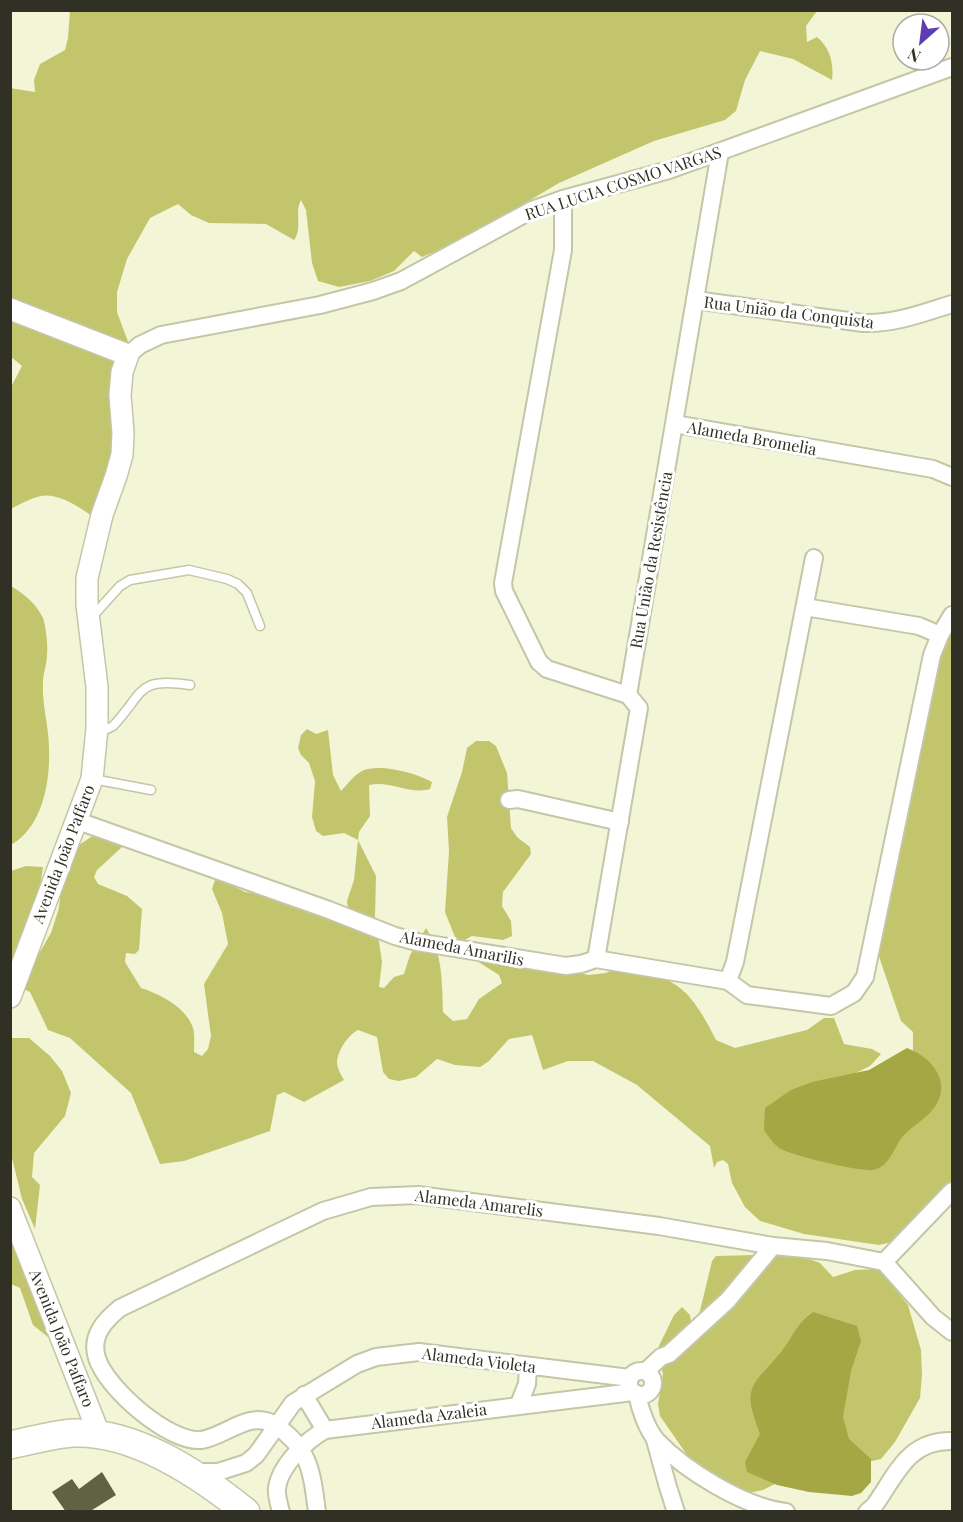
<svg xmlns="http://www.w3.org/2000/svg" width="963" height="1522" font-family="'Playfair Display',serif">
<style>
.green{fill:#c3c56d}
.water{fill:#a5a744}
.building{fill:#606246}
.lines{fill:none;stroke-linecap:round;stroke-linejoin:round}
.service-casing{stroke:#c4c6a7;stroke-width:11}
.minor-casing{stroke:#c4c6a7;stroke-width:20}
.tertiary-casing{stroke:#c4c6a7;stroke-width:24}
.primary-casing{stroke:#c4c6a7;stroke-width:30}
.service{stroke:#fff;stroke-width:8}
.minor{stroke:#fff;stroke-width:16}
.tertiary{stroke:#fff;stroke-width:21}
.primary{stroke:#fff;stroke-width:27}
.labels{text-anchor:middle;stroke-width:6;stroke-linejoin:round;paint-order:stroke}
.street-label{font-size:16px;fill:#303024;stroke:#fff}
</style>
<rect width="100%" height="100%" fill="#f3f6d6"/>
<g class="green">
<path d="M70,10L817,11L806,26L807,42L817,37C830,48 834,63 832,80L793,59L760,51L745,80L736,111L725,120L654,141L559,183L463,240L422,257L414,251L394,271L370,281L339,287L318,281L312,263L306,210L301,200C294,212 303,228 294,240L266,224L209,223L191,215L178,204L150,218L127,259L117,292V312L130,347L134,366L128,438L100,523C87,511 59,492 41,496C31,498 20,504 11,509V387L22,366L10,356V88L35,92L34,80L40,64L65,50L68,38Z"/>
<path d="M11,586C24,594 36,603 43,618C46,627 48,645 47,655C47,664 43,673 43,682C42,699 46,716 48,733C52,770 47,824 11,845Z"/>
<path d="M952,615V1200L904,1239L879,1245L804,1234L760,1221L745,1207L732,1183L728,1164L723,1160L717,1162L714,1168L710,1146L637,1085L593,1061H568L543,1070L532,1035L509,1039L489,1061L480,1067L455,1065L437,1059L416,1077L399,1081L389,1079L383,1072L377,1037L358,1030C348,1035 338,1050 337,1062C337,1068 341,1075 344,1080L304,1102L284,1092L277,1095L270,1131L184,1161L160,1164L131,1093L70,1038L48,1030L30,992L21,988L11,1003V871L26,866L43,867L29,957L33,959L37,957L51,933L59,908L62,876L73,849L91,837L105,836L122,844L121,848L97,870L94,877L98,884L127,896L142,909L139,950L135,954L126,953L125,962L141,988C160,994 186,1007 193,1028C195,1035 194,1044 194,1052L202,1056L208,1049L211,1036L204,984L228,944L222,913L212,889L215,880H221L245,892L283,897L349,915L347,901L354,880L358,840L344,833L323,836L316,831L312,817L315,781L309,763L301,755L298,748L301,735L307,729L316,734L328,730L333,775L341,791C347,785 354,775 362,771C379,763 416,773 432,782L430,789C410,795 390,780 369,785L370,816L359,832L358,840L376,876L375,916L382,962L379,987L384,988L394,977L404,974L410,955L426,928C443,953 442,982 443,1012L453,1021L467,1019L479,999L502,983L499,975L469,956L521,961L589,975L606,973L629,961C642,971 657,974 671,982C693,994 705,1019 716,1040L735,1048L807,1030L824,1018H834L844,1044L872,1049L881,1054L870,1066L794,1104L913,1058V1032L901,1021L873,939L940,635Z"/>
<path d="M476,741H489L496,746L507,773L511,828L517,837L530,847L531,854L503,892L502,906L511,921L512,936L503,940L472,936L463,941L455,937L445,912L449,851L447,817L462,772L467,748Z"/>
<path d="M11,1038H29L50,1056L62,1071L71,1093L65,1116L34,1153L32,1177L40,1185L35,1229L22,1199L11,1154Z"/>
<path d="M10,1210L58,1345L33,1325L20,1288L11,1284Z"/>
<path d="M795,1254L820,1263L833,1277L855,1270L879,1269L908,1305L921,1350L922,1375L920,1398L895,1442L881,1459L779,1482L763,1490L725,1498L694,1465L660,1416L658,1404L663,1374L657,1350L674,1315L682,1307L690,1315L691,1322L698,1319L712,1261L716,1256Z"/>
</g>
<g class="water">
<path d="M907,1048C932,1057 953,1083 934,1108C926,1119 912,1126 903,1136C894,1147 890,1167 873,1170C861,1172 789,1155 779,1148C773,1143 768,1136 764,1130L765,1108L791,1090L812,1082L869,1070Z"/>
<path d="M813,1312L857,1326L861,1341L851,1371L843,1417L849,1439L871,1459V1482L861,1493L852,1496L809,1492L777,1485L747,1472L745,1462L760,1434C741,1385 752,1387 781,1352C794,1336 795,1325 813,1312Z"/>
</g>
<path class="building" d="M102,1472L116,1495L89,1512H66L52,1492L72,1479L79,1489Z"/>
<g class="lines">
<g class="service-casing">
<g id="service">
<path d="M92,617L120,586L130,580L189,570L227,579L238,584L247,593L260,626"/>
<path d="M97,728L107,729L113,726C145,692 136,677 190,685"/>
<path d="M93,779L151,790"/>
</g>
</g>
<g class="minor-casing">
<g id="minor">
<path d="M563,199V250L503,583L504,591L539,662L547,669L628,695L639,708L596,959"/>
<path d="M695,300L863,323C895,324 923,313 952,304"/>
<path d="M128,355L140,345L161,335L320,305L373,291L401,281L532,210L563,199L669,170L952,67"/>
<path d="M675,424L933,469L952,477"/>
<path d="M805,607L919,626L940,635"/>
<path d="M628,695L720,152"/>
<path d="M509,800L518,799L620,822"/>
<path d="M78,821L329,910L395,936L417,942L566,966L581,964L596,959L728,981L747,995L831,1006L854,993L865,977L932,655L940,635L952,615"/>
<path d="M728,981L735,962L814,558"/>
<path d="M884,1262L933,1317L952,1332"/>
<path d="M884,1262L952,1191"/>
<circle cx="641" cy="1383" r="12"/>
<path d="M646,1371L661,1357L669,1354L728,1300L773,1246"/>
<path d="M637,1394C640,1409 647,1430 657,1441C686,1471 744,1507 786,1512"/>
<path d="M304,1395L325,1430"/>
<path d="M519,1404L527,1384L528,1366"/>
<path d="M655,1440L668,1487L676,1512"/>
<path d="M195,1472H218L246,1463L256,1455L293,1403L357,1364L376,1357L419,1352L630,1378"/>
<path d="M281,1512C279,1504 276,1495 277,1488C280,1465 307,1440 325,1430L633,1392"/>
<path d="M317,1512C312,1473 310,1448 275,1425C250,1409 225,1437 201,1440C169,1443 106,1388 97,1358C90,1336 105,1320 120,1308L323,1211L371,1197L418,1195L659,1226L773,1246L827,1251L884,1262"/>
<path d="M867,1512L874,1506C896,1476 907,1440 952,1441"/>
</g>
</g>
<g class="tertiary-casing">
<g id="tertiary">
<path d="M10,309L128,355L122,372L120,395L123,433L122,455L116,476L102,515L87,578V605L97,687V728L92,779L10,997"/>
<path d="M10,1208L99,1434"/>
</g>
</g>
<g class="primary-casing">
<path id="primary" d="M10,1445C31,1441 53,1434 74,1433C135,1431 199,1474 246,1512"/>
</g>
<use href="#service" class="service"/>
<use href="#minor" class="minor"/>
<use href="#tertiary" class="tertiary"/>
<use href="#primary" class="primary"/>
</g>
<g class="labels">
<g class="street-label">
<text transform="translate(623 183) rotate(-18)" y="6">RUA LUCIA COSMO VARGAS</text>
<text transform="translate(789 312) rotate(7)" y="6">Rua União da Conquista</text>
<text transform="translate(752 438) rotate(10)" y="6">Alameda Bromelia</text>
<text transform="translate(651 560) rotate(-80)" y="6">Rua União da Resistência</text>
<text transform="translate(63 854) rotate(-69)" y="6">Avenida João Paffaro</text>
<text transform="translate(462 948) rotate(11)" y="6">Alameda Amarilis</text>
<text transform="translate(479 1203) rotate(7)" y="6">Alameda Amarelis</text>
<text transform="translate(62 1338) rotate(68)" y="6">Avenida João Paffaro</text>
<text transform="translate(479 1360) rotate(7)" y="6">Alameda Violeta</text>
<text transform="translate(429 1416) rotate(-7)" y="6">Alameda Azaleia</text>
</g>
</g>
<rect width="963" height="1522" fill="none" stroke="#303024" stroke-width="24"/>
<g transform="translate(921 42) rotate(208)"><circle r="28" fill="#ffffff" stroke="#acaca7" stroke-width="1.5"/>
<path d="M0-4.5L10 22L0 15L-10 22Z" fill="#5d3cb4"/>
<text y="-9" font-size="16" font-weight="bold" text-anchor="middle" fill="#303024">N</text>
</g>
</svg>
